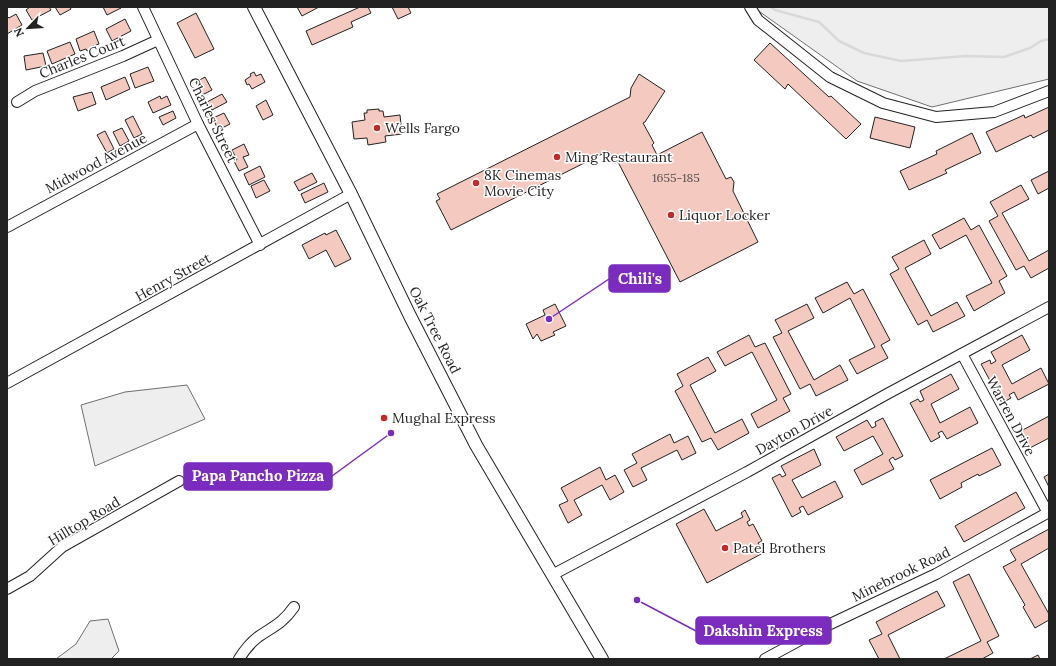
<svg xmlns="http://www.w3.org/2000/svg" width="1056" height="666" font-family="Lora,serif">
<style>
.green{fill:#eee;stroke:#6f6f6f}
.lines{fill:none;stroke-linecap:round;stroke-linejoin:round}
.stream{stroke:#d9d9d9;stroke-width:2.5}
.building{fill:#f3c9c0;stroke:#222}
.minor-casing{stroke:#222;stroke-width:12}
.major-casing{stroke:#222;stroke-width:14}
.minor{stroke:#fff;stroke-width:10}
.major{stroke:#fff;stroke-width:12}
.poi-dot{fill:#c62828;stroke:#fff;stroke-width:1.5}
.labels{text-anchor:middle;stroke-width:3;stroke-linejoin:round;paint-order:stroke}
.number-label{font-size:12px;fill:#564c4a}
.street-label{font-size:14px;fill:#222;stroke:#fff}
.poi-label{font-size:14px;fill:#222;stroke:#fff;text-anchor:start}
.leader{fill:none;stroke:#7b2cbf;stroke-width:1.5}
.callout-dot{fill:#7b2cbf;stroke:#fff;stroke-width:1.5}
.callout{fill:#7b2cbf;stroke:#7b2cbf;stroke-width:1.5}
.callout-label{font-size:15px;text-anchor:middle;font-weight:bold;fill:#fff}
</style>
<rect width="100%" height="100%" fill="#fff"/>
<g class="green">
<path d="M753,7H1049V79L932,107L857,81Z"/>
<path d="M187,385L205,419L95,466L81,405L125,392Z"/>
<path d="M108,619L119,651L111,659H56L76,644L90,621Z"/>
</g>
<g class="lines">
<path class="stream" d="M771,7L775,10L819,22L839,41L864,53L901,61L966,56L1004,57L1030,48L1041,41L1049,39"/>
</g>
<g class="building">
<path d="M30,7H49L51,10L32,20L26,10Z"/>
<path d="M55,7H70L71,9L60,15Z"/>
<path d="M103,7H120L121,8L107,15Z"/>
<path d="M297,7H319L302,16Z"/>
<path d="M360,7H368L371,13L351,22L353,27L312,45L306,31Z"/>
<path d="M392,7H408L411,13L398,19Z"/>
<path d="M196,13L214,49L195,58L177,23Z"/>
<path d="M16,14L22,25L7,34V16L9,18Z"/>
<path d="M125,19L131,31L112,41L106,29Z"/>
<path d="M94,31L99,44L93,46L94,48L87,51L86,49L80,51L76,39Z"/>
<path d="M70,42L75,54L52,64L47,51Z"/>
<path d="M770,43L829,97L831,96L861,124L846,139L788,84L785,89L754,60Z"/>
<path d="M43,53L46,66L26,70L24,56Z"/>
<path d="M148,67L154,81L135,88L130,74Z"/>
<path d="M254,72L256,76L261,74L265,82L252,89L249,84L247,85L245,80L251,76L250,74Z"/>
<path d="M639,74L665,91L645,122L643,123L654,143L652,145L657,155L702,132L726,179L731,177L734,182L733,191L758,242L680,282L618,162L615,163L608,151L451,230L436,201L440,199L437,194L630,97L631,88Z"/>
<path d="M125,77L130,89L106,100L101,87Z"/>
<path d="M205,77L212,90L202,95L196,82Z"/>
<path d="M92,92L96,104L78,111L73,97Z"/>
<path d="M222,94L227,102L212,110L207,102Z"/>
<path d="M160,96L161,99L167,96L171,105L153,113L148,102Z"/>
<path d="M266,100L273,115L263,120L256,106Z"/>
<path d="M1049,107V130L1033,138L1031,135L996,152L986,132L1024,115L1025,118Z"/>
<path d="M379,109V111H383L384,117L400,115L402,134L385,136L386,142L368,145L367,138L354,139L352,122L365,120L364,113H367V110Z"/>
<path d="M173,111L176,118L163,125L159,117Z"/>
<path d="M224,113L230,124L218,130L213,118Z"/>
<path d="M133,116L142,134L134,138L125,120Z"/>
<path d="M875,117L915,127L910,148L870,138Z"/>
<path d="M122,128L129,141L120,146L113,132Z"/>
<path d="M105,131L114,149L107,153L97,135Z"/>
<path d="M972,133L981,153L945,170L947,173L909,190L900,171L937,154L936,151Z"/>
<path d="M244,144L249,155L243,157L248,167L239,171L234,161L237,160L232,150Z"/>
<path d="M260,166L265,177L249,185L244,174Z"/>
<path d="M1049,171V188L1038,194L1031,180Z"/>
<path d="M312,173L317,182L299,191L294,182Z"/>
<path d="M264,180L270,191L256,198L251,186Z"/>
<path d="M324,183L328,192L305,203L301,194Z"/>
<path d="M1021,185L1029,199L1002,213L1029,261L1049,250V268L1031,278L1024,266L1016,270L989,221L998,216L990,202Z"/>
<path d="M964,218L971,230L979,225L1007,276L999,281L1005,293L974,311L966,296L992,283L966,235L940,249L932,235Z"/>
<path d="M336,230L351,259L335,267L326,250L309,259L302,245L325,233L326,235Z"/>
<path d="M924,240L931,254L905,268L931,316L957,302L965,316L933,332L927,320L918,325L890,274L899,269L892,257Z"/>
<path d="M847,282L854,294L863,289L890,340L881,345L888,358L857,374L849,360L875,347L850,298L823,313L815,298Z"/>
<path d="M555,304L566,326L553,332L555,335L541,341L537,334L533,339L526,324L545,315L543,310Z"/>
<path d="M807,304L814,318L788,331L814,380L840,365L848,380L816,396L810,384L800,389L773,337L782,333L775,320Z"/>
<path d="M749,335L755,347L765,343L791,394L783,398L790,411L758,428L751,414L777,400L752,352L725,366L717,352Z"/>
<path d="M1022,335L1030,350L1002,365L1012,384L1041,368L1049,384L1018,400L1014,392L1009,395L1011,398L1002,403L981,364L990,360L991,364L996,361L991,352Z"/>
<path d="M708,357L716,371L690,385L715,433L742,419L749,433L718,450L711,438L702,442L675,391L683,386L677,374Z"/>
<path d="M951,374L959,389L931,404L940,423L970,407L978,423L947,439L942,431L938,433L940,437L931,442L910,403L918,399L920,402L924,400L920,391Z"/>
<path d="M1049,416V438L1028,449L1019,432Z"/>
<path d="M883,418L903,456L895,460L893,457L889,460L894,469L862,485L854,470L883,454L873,436L844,451L836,437L867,420L872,428L876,426L875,422Z"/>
<path d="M670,434L674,443L688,436L696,453L682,460L677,450L641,468L647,480L633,487L624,470L637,463L632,454Z"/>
<path d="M992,448L1001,465L979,476L978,474L961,483L962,487L940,499L930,480Z"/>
<path d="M814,449L821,465L792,480L802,498L835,481L843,497L808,515L803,506L799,508L801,512L792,517L772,478L780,474L782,477L786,475L781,466Z"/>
<path d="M600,467L606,480L615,475L624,492L610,500L602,485L574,500L582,515L568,523L559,505L568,501L561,488Z"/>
<path d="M1049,474V487L1044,477Z"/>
<path d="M1016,492L1025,508L964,542L955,526Z"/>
<path d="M704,509L716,531L743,517L741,513L745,510L750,520L747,522L749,526L753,524L762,541L758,543L763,553L707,583L676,524Z"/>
<path d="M1049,529V548L1021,564L1049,614V620L1035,628L1023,607L1025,605L1003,567L1016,560L1010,550Z"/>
<path d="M969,574L999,636L987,642L993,653L982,659H944L981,641L953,582Z"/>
<path d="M937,591L945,606L888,635L900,659H879L869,640L882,634L876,622Z"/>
<path d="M1038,655L1040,659H1030Z"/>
</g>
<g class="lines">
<g class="minor-casing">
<g id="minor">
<path d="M143,7L198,124L260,245"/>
<path d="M750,7L758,20L830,77L883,103L936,117L994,112L1049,91"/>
<path d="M17,102L35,91L123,56L158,40"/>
<path d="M7,227L198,124"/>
<path d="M962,354L1048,513"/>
<path d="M7,383L351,194"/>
<path d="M552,575L747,472L887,394L1049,307"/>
<path d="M7,589L30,576L62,547L179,481"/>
<path d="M239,659C244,651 250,643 258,637C274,626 282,624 294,607"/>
<path d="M765,659L826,626L936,574L1049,512"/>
</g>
</g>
<g class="major-casing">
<path id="major" d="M254,7L351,194L410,316L476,445L602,659"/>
</g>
<use href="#minor" class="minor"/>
<use href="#major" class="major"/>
</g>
<g class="poi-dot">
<circle cx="377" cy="128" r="4"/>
<circle cx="557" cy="157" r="4"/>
<circle cx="476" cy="183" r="4"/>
<circle cx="671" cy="215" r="4"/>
<circle cx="384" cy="418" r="4"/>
<circle cx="725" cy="548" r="4"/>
</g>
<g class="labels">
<g class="number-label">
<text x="676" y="182">1655-185</text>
</g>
<g class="street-label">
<text transform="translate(82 57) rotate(-22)" y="5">Charles Court</text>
<text transform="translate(213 120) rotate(64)" y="5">Charles Street</text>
<text transform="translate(96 163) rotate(-28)" y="5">Midwood Avenue</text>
<text transform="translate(173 277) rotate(-29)" y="5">Henry Street</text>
<text transform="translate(435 330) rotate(63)" y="5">Oak Tree Road</text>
<text transform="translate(1011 416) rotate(62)" y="5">Warren Drive</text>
<text transform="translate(794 430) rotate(-29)" y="5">Dayton Drive</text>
<text transform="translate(84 521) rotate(-31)" y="5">Hilltop Road</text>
<text transform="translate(901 574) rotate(-26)" y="5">Minebrook Road</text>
</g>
<g class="poi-label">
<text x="385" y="133">Wells Fargo</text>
<text x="565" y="162">Ming Restaurant</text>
<text x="484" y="180">8K Cinemas<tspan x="484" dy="16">Movie City</tspan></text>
<text x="679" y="220">Liquor Locker</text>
<text x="392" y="423">Mughal Express</text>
<text x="733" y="553">Patel Brothers</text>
</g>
</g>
<path class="leader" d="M549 319L609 279M391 433L332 476M637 600L696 631"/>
<g class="callout-dot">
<circle cx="549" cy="319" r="4"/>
<circle cx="391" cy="433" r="4"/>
<circle cx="637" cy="600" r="4"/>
</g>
<g class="callout">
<rect x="609" y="265" width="61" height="27" rx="4"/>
<rect x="184" y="463" width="148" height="27" rx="4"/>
<rect x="696" y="617" width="135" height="27" rx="4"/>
</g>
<g class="callout-label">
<text x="640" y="284">Chili's</text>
<text x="258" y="481">Papa Pancho Pizza</text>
<text x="763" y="636">Dakshin Express</text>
</g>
<rect width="1056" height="666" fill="none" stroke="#222222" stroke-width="16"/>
<g transform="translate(28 28) rotate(245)" stroke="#ffffff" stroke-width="3" paint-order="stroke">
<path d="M0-3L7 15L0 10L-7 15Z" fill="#222222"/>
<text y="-6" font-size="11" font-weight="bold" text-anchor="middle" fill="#222222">N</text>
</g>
</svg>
